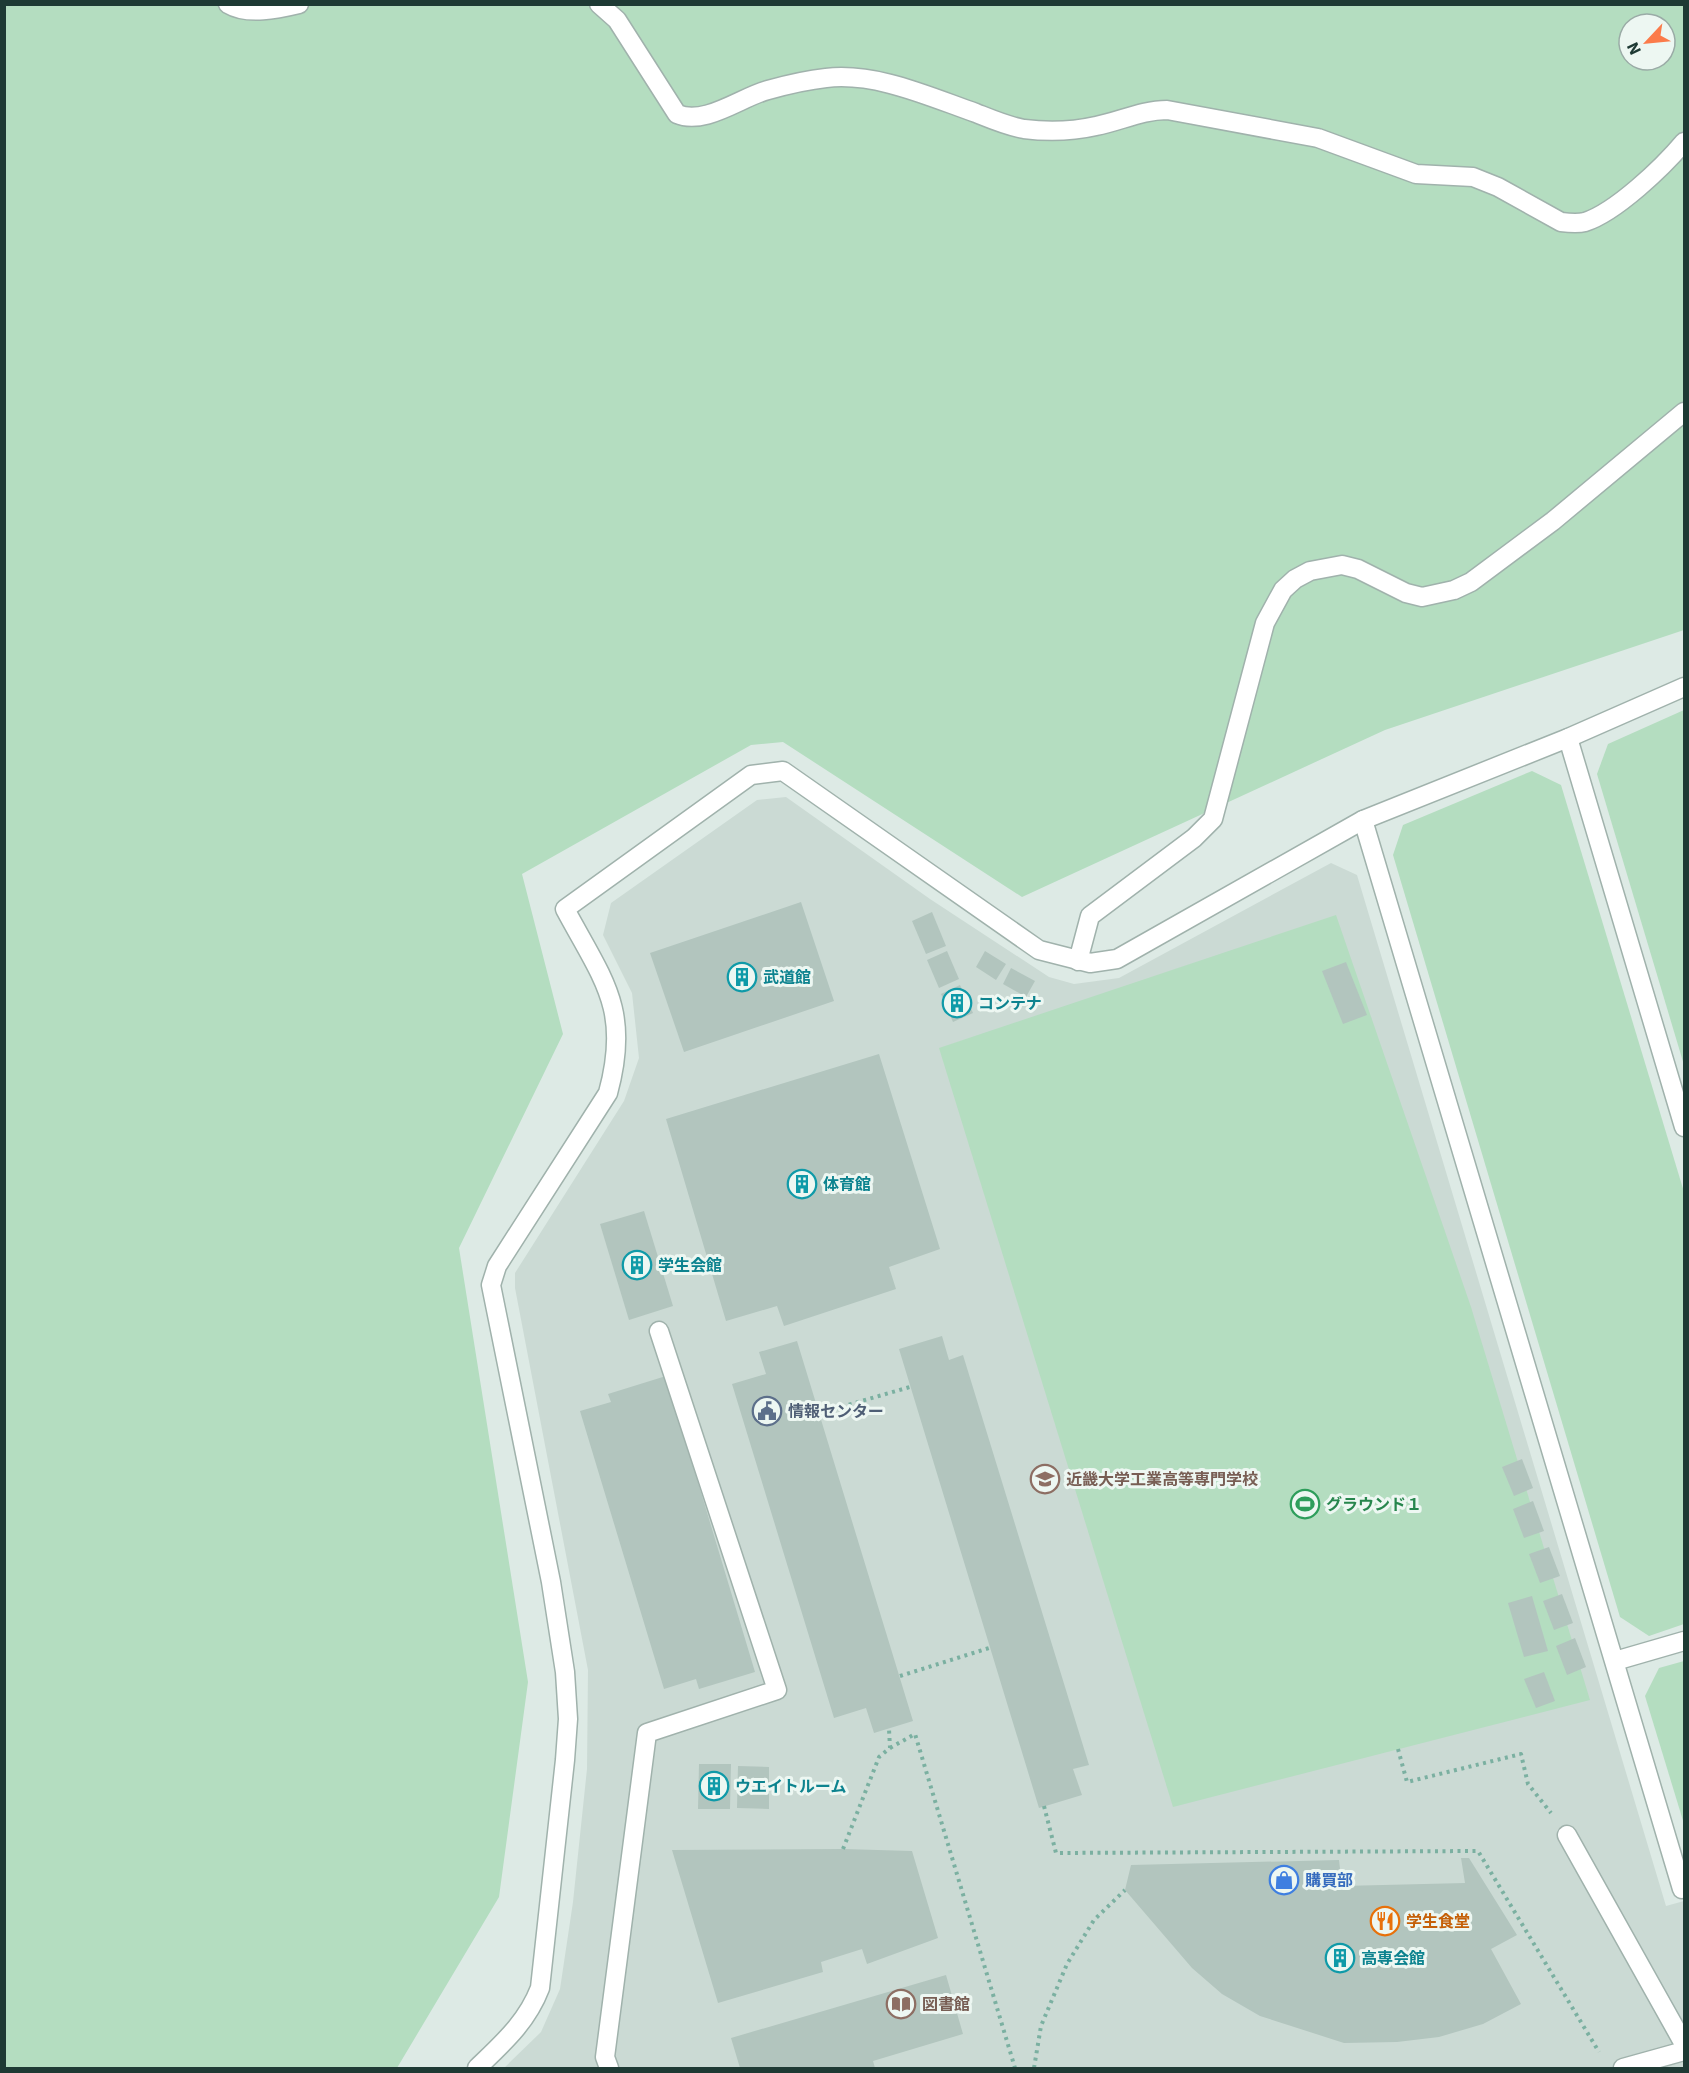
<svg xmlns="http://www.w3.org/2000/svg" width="1689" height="2073" font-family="'IBM Plex Sans','Noto Sans JP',sans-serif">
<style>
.built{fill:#cbdad4}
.green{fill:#b4ddc0;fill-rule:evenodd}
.building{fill:#b2c5be}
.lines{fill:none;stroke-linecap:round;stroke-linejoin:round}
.lane-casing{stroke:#a0b2ac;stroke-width:21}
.street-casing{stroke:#a0b2ac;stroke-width:21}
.path{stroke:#7bb0a1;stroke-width:4;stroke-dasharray:3 4.5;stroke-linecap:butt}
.lane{stroke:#fff;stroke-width:18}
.street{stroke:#fff;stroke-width:18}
.labels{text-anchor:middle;stroke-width:6;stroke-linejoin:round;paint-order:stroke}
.culture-label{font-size:16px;font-weight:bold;fill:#0d838f;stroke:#edf7f2;text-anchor:start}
.service-label{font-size:16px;font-weight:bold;fill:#4e5e75;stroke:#edf7f2;text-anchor:start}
.education-label{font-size:16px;font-weight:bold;fill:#785e54;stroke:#edf7f2;text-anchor:start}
.leisure-label{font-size:16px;font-weight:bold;fill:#27864d;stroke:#edf7f2;text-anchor:start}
.shop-label{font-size:16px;font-weight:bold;fill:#366cbe;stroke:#edf7f2;text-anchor:start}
.food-label{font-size:16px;font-weight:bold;fill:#c56008;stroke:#edf7f2;text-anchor:start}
</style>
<rect width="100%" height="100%" fill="#ddeae5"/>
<path class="built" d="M786,797L930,899L1049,977L1074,984L1119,978L1331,863L1357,875L1666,1906L1684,1901V2068H504L541,2032L560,1989L573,1902L587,1769L588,1670L515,1288V1273L624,1101L639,1058L632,993L603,935L611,903L757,800Z"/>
<g class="green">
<path d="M5,5H1684V630L1385,730L1022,897L783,742L751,745L522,874L563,1034L459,1248L528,1682L499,1897L397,2068H5ZM1629,24H1665V60H1629Z"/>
<path d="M1684,710V1065L1597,774L1608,744Z"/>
<path d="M1532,771L1561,785L1684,1192V1624L1649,1636L1620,1617L1393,855L1403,825Z"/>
<path d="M1336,915L1471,1307L1590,1700L1173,1807L939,1048Z"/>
<path d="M1684,1661V1824L1645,1696L1659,1668Z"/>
</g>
<g class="building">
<path d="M801,902L834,1001L684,1052L650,953Z"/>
<path d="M932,912L946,946L926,954L912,921Z"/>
<path d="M947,951L959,979L939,988L927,960Z"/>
<path d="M985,951L1006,964L996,980L976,967Z"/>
<path d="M1346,962L1367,1015L1343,1024L1322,971Z"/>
<path d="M1011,968L1035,981L1026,997L1003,984Z"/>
<path d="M960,985L973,1013L953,1022L941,994Z"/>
<path d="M879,1054L940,1249L889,1267L896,1289L784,1326L777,1306L726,1321L666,1119Z"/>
<path d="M644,1211L673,1306L629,1320L600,1224Z"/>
<path d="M942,1336L949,1360L963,1355L1089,1765L1073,1769L1082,1795L1039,1808L899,1349Z"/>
<path d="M797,1341L913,1721L874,1733L866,1708L834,1718L732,1384L766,1374L759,1352Z"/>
<path d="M666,1376L755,1672L699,1689L696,1679L664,1689L580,1411L611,1402L608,1394Z"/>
<path d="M1522,1459L1533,1488L1514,1496L1502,1467Z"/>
<path d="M1533,1501L1544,1531L1524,1538L1513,1509Z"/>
<path d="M1549,1547L1560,1576L1540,1583L1529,1554Z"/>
<path d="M1562,1594L1573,1623L1554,1630L1543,1601Z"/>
<path d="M1532,1596L1548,1651L1524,1657L1508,1603Z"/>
<path d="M1575,1638L1586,1667L1567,1675L1556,1646Z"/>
<path d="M1544,1672L1555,1701L1536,1708L1524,1679Z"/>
<path d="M699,1764H731L730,1809H698Z"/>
<path d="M738,1766L769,1767V1809L737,1808Z"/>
<path d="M843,1849L912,1851L938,1938L867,1964L862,1949L821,1962L823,1972L718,2003L672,1850Z"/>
<path d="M1461,1858H1469L1517,1935L1491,1949L1521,2004L1483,2024L1439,2037L1397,2042L1344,2043L1260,2016L1222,1994L1192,1968L1125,1890L1131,1865L1339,1860L1342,1886L1465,1883Z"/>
<path d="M946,1975L963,2034L873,2061L875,2068H740L731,2038Z"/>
</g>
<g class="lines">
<g class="lane-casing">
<g id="lane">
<path d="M1567,1835L1684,2044"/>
<path d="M609,2068L605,2057L647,1733L777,1690L659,1331"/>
<path d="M1623,2068L1684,2051"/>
</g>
</g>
<g class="street-casing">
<g id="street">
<path d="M228,4C248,16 278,9 299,4"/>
<path d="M599,4L617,20L677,114C705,126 741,97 768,90C786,85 807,80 826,78C876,72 930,97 976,113C991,119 1007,126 1024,129C1047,132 1074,131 1096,126C1121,121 1142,110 1167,110L1318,138L1416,174L1473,177L1498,187L1561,222C1569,223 1577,224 1585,222C1616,212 1663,167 1684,142"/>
<path d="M1568,738L1684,1127"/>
<path d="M1363,820L1682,1889L1684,1888"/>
<path d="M1078,961L1090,916L1194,838L1213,819L1265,623L1283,590L1295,579L1310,571L1342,565L1358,569L1406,593L1422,597L1454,590L1471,582L1553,521L1684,412"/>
<path d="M1615,1661L1684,1641"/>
<path d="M477,2068C503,2043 527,2022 540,1988L565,1760L568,1719L565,1672L551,1582L491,1285L497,1266L608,1093C631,1009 603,980 565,909L751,775L783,771L1039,950L1090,963L1117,959L1363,820L1568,738L1684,687"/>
</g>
</g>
<g class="path">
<path d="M820,1413L910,1387"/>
<path d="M900,1676L989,1648"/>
<path d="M890,1748L915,1734L1015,2068"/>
<path d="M1398,1749L1407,1782L1521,1754L1528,1784L1551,1813"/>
<path d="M1044,1806L1056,1853L1478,1851L1599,2052"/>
<path d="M843,1849L879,1757L890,1748L889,1729"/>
<path d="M1034,2068L1041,2026L1067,1964L1094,1920L1125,1890"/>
</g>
<use href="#lane" class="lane"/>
<use href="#street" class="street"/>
</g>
<defs>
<g id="building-ring" transform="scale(1.5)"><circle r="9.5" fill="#edf7f2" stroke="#0f9aa8" stroke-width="1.5"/><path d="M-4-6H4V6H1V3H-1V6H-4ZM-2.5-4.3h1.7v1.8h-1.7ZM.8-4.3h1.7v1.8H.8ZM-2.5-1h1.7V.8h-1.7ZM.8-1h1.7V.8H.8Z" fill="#0f9aa8"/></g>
<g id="civic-ring" transform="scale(1.5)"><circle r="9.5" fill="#edf7f2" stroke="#5c6f8a" stroke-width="1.5"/><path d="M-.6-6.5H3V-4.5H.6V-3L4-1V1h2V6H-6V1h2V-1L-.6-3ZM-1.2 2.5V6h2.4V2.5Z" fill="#5c6f8a"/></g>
<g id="university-ring" transform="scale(1.5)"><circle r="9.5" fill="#edf7f2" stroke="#8d6e63" stroke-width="1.5"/><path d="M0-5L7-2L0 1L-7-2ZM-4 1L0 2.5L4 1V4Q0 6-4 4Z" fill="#8d6e63"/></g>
<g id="stadium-ring" transform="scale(1.5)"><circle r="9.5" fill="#edf7f2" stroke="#2e9e5b" stroke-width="1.5"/><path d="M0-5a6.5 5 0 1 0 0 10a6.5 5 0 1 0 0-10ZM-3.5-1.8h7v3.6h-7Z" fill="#2e9e5b"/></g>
<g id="shop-ring" transform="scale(1.5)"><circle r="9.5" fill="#edf7f2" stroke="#3f7fe0" stroke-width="1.5"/><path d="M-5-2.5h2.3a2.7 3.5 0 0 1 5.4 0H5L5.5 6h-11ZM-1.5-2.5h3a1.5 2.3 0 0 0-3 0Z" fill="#3f7fe0"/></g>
<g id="restaurant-ring" transform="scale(1.5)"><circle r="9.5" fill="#edf7f2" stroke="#e8710a" stroke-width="1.5"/><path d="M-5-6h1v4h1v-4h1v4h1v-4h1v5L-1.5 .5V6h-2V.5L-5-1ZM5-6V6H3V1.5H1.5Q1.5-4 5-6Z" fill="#e8710a"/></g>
<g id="library-ring" transform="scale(1.5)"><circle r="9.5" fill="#edf7f2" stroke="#8d6e63" stroke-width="1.5"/><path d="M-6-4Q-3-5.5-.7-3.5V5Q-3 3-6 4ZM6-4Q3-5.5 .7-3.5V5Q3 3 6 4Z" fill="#8d6e63"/></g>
</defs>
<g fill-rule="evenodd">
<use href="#building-ring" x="742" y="977"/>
<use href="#building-ring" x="957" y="1003"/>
<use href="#building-ring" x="802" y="1184"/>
<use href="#building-ring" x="637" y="1265"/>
<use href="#civic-ring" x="767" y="1411"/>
<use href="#university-ring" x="1045" y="1479"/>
<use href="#stadium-ring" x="1305" y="1504"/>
<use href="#building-ring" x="714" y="1786"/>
<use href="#shop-ring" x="1284" y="1880"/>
<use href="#restaurant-ring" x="1385" y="1921"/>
<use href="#building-ring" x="1340" y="1958"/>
<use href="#library-ring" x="901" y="2004"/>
</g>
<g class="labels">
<g class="culture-label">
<text x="763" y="983">武道館</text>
<text x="978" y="1009">コンテナ</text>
<text x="823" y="1190">体育館</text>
<text x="658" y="1271">学生会館</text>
<text x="735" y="1792">ウエイトルーム</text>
<text x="1361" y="1964">高専会館</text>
</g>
<g class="service-label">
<text x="788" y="1417">情報センター</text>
</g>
<g class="education-label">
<text x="1066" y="1485">近畿大学工業高等専門学校</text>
<text x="922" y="2010">図書館</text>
</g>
<g class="leisure-label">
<text x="1326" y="1510">グラウンド１</text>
</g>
<g class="shop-label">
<text x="1305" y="1886">購買部</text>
</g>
<g class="food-label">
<text x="1406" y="1927">学生食堂</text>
</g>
</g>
<rect width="1689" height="2073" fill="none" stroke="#1e3a34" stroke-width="12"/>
<g transform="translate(1647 42) rotate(244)"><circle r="28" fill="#edf7f2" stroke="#9aaba6" stroke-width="1.5"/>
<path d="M0-4.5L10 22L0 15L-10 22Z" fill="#fb7b4a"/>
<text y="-9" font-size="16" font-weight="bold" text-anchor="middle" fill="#1e3a34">N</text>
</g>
</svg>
